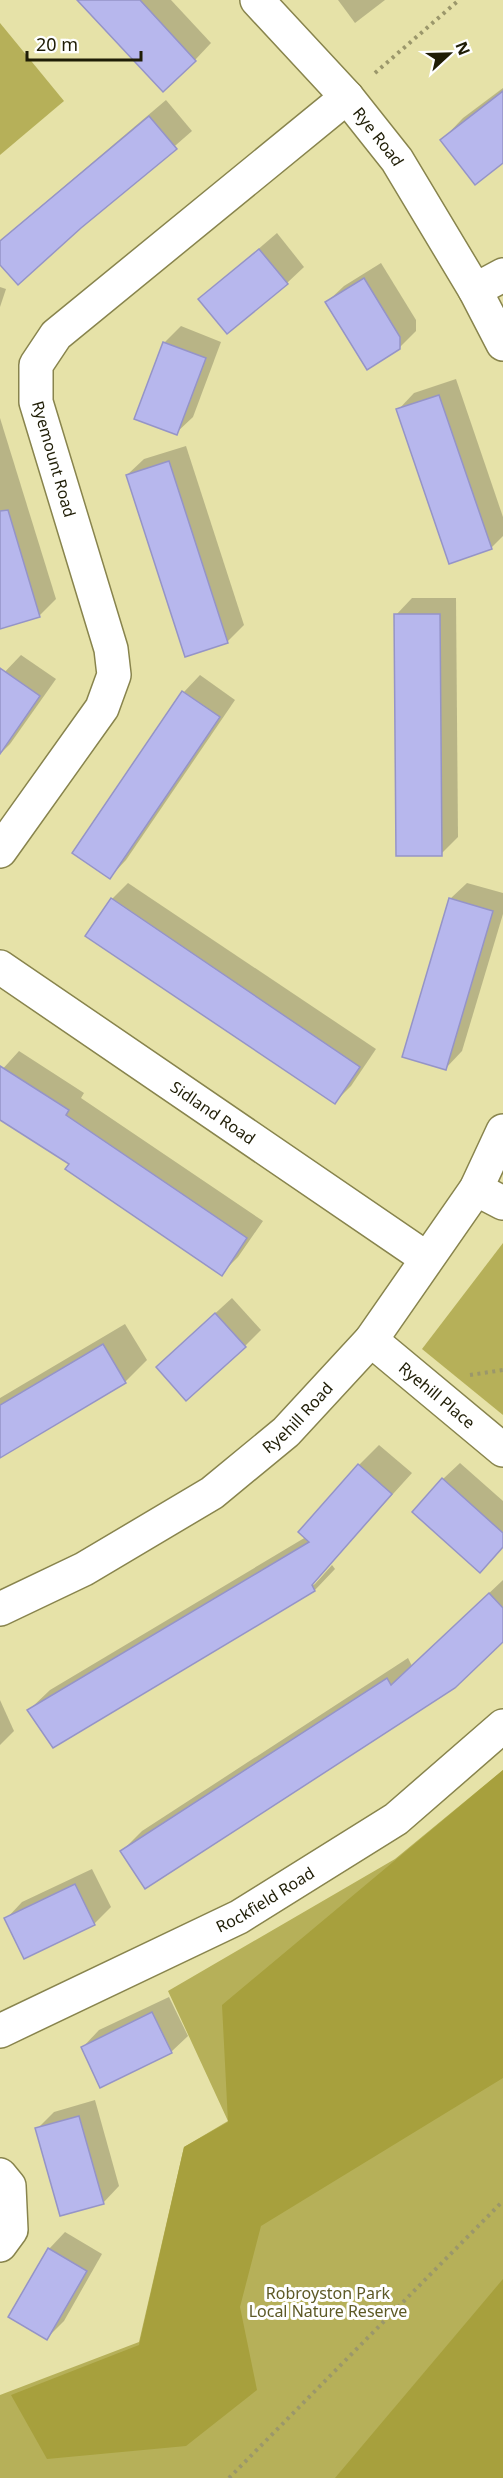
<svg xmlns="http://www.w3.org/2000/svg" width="503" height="2478" font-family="'Noto Sans',sans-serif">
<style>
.green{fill:#b6b059}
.forest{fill:#a7a03d}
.shadow{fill:#0003}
.building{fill:#b7b7ed;stroke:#9594c7;stroke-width:1.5}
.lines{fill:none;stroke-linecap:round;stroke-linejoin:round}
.street-casing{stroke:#88844d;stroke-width:36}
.path{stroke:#9b976b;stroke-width:4;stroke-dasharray:3 4.5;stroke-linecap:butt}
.street{stroke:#fff;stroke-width:33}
.labels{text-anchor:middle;stroke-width:6;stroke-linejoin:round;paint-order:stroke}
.street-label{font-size:16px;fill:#1f1d06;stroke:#fff}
.park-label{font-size:16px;fill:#5d5926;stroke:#fff}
</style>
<rect width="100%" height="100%" fill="#e6e2a8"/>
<g class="green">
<path d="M0,23L64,101L0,155Z"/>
<path d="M503,1243V1415L422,1349Z"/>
<path d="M503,1770V2478H0V2395L139,2342L184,2147L228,2121L168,1991L395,1859Z"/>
</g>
<g class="forest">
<path d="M503,1770V2078L261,2226L240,2307L257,2390L186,2446L47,2459L11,2395L139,2345L184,2147L228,2122L222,2005Z"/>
<path d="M503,2279V2478H335Z"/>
</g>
<g class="shadow">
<path d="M79,0H171L211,43L195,60Z"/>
<path d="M338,0H385L355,23Z"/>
<path d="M503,88V161L442,140L463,118Z"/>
<path d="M166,100L192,131L18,283L0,262V241Z"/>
<path d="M277,233L304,267L287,283L200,299Z"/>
<path d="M381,263L416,320V331L399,348L327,302L344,286Z"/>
<path d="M0,287L6,289L0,307Z"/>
<path d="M181,326L221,342L193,417L176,433L164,343Z"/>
<path d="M456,379L503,517V536L491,548L398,410L414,393Z"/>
<path d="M0,418L56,599L39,616L0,628Z"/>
<path d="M186,446L244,625L227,642L127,475L144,459Z"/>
<path d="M412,598H456L458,837L441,854L396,615Z"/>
<path d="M21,655L56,679L10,744L0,754V677Z"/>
<path d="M200,675L235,700L126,860L110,877L74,853L184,692Z"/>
<path d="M128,883L376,1049L351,1086L335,1102L112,899Z"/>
<path d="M467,883L503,893V914L462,1051L446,1068L450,899Z"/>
<path d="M19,1051L84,1093L81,1098L263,1221L238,1257L221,1274L71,1163L0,1118V1072Z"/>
<path d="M232,1298L261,1330L245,1346L175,1350Z"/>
<path d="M125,1324L147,1360L125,1382L0,1457V1398Z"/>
<path d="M379,1445L412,1473L308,1588L315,1584L332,1565L335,1569L315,1590L53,1746L29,1710L50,1690L306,1537L359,1465Z"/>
<path d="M460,1463L503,1501V1547L443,1479Z"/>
<path d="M503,1580V1640L122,1851L142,1831L408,1658L412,1666Z"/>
<path d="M0,1700L14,1731L0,1745Z"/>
<path d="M92,1869L111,1907L94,1924L6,1919L22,1902Z"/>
<path d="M169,1997L188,2036L171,2052L83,2047L99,2030Z"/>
<path d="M95,2100L119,2186L103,2203L37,2129L54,2112Z"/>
<path d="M65,2232L102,2254L64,2321L47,2338L49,2249Z"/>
</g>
<g class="building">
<path d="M77,0H140L196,61L163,92Z"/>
<path d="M503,91V163L475,185L440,140Z"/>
<path d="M149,116L177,149L81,228L18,285L0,265V241Z"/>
<path d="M259,249L288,284L227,334L198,299Z"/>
<path d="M364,278L400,337V349L367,370L325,302Z"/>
<path d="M163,342L206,358L177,435L134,419Z"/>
<path d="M439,395L492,549L449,564L396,409Z"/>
<path d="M169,461L228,643L185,657L126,475Z"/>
<path d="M8,510L40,617L0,629V511Z"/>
<path d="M394,614H440L442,856H396Z"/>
<path d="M0,668L40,696L0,754Z"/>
<path d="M182,691L220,717L110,879L72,853Z"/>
<path d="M111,898L360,1067L335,1104L85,936Z"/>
<path d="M449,898L493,911L446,1070L402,1057Z"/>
<path d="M0,1066L69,1110L66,1115L247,1238L222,1276L65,1169L69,1164L0,1120Z"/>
<path d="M215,1313L246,1347L186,1401L156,1367Z"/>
<path d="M103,1344L126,1383L0,1458V1405Z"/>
<path d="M358,1464L392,1494L312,1585L315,1591L53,1748L27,1710L309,1542L298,1532Z"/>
<path d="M442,1478L503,1533V1547L480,1573L412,1512Z"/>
<path d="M489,1593L503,1608V1642L455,1688L145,1889L120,1851L387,1678L391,1685Z"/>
<path d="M75,1884L95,1925L24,1959L4,1918Z"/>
<path d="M152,2012L172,2053L100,2088L81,2047Z"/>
<path d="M79,2116L104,2204L60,2216L35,2128Z"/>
<path d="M48,2248L87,2271L47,2340L8,2317Z"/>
</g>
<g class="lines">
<g class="street-casing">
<g id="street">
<path id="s1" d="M257,0L347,97L397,160L475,290L503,344"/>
<path d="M475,290L503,275"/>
<path d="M0,851L102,708L114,675L111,649L36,402V365L56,335L347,97"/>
<path id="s2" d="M0,967L426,1258"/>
<path d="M476,1189L503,1203"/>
<path id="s3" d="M371,1340L503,1450"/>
<path id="s4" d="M0,1609L84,1569L212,1493L286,1432L371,1340L476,1189L503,1131"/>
<path id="s5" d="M0,2031L239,1917L396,1819L503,1726"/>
<path d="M0,2175L9,2186L11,2230L0,2245"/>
</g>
</g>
<g class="path">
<path d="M375,73L459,0"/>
<path d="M470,1375L503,1370"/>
<path d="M229,2478L503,2201"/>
</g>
<use href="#street" class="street"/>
</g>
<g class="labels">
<g class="street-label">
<text dy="6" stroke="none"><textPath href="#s1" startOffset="183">Rye Road</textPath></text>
<text transform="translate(54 459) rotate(74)" y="6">Ryemount Road</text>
<text dy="6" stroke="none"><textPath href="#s2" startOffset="258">Sidland Road</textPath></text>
<text dy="6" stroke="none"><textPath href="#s3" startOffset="86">Ryehill Place</textPath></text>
<text dy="6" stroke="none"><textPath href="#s4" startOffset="356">Ryehill Road</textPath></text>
<text dy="6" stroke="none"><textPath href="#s5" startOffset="296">Rockfield Road</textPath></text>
</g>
<g class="park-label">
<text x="328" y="2299">Robroyston Park<tspan x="328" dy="18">Local Nature Reserve</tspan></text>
</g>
</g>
<g transform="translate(449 54) rotate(68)" stroke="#ffffff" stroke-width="4.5" paint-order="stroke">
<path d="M0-4.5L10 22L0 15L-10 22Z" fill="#1f1d06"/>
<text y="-9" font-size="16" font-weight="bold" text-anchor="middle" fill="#1f1d06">N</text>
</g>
<path d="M27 51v9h114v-9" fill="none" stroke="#1f1d06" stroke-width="3"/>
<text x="36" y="51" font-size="18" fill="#1f1d06" stroke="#ffffff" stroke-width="4.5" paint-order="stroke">20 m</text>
</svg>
